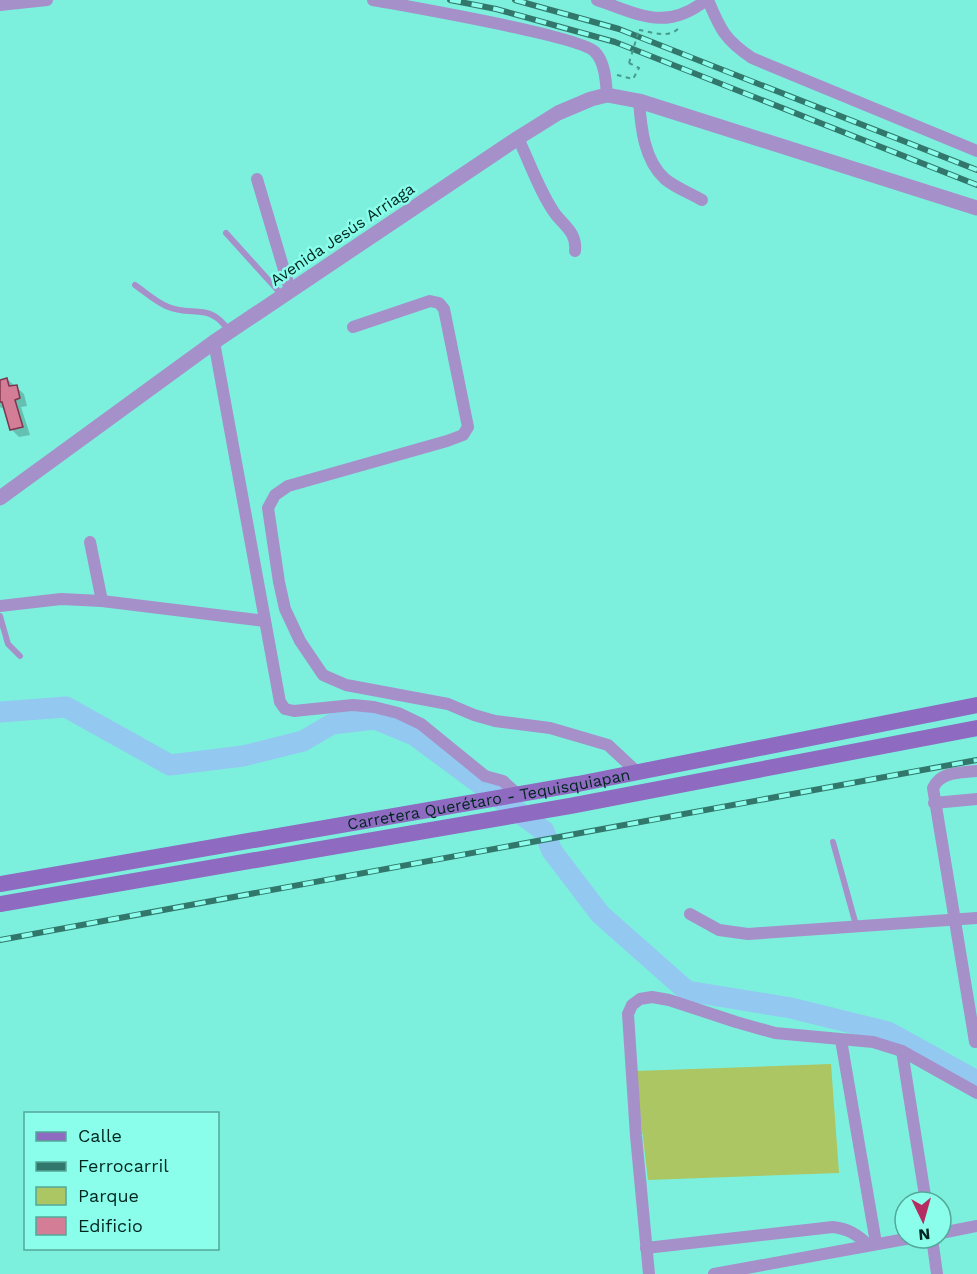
<svg xmlns="http://www.w3.org/2000/svg" width="977" height="1274" font-family="'Work Sans',sans-serif">
<style>
.green{fill:#acc663}
.shadow{fill:#0003}
.lines{fill:none;stroke-linecap:round;stroke-linejoin:round}
.river{stroke:#93c8f1;stroke-width:21}
.building{fill:#d37d96;stroke:#81344e;stroke-width:1.5}
.path{stroke:#47998c;stroke-width:2;stroke-dasharray:4.5 4.5;stroke-linecap:butt}
.service{stroke:#a690ca;stroke-width:6}
.minor{stroke:#a690ca;stroke-width:12}
.tertiary{stroke:#a690ca;stroke-width:15}
.secondary{stroke:#8e6bc1;stroke-width:16}
.rail-casing{stroke:#32776b;stroke-width:6}
.rail{stroke:#8afeea;stroke-width:4;stroke-dasharray:11;stroke-linecap:butt}
.path-bridge{stroke:#47998c;stroke-width:2;stroke-dasharray:4.5 4.5;stroke-linecap:butt}
.labels{text-anchor:middle;stroke-width:5;stroke-linejoin:round;paint-order:stroke}
.street-label{font-size:16px;fill:#002620;stroke:#8afeea}
</style>
<rect width="100%" height="100%" fill="#7df0dd"/>
<path class="green" d="M831,1064L839,1173L648,1180L635,1071Z"/>
<path class="shadow" d="M7,379L24,394L27,406L21,407L30,435L19,437L11,429L6,410L0,407V381Z"/>
<g class="lines">
<path class="river" d="M0,712L66,707L170,765L243,756L303,741L332,724L375,719L414,735L544,831L552,851L600,914L687,991L791,1008L888,1032L977,1081"/>
</g>
<path class="building" d="M7,378L9,386L17,385L20,398L15,400L23,427L10,430L2,402H0V380Z"/>
<g class="lines">
<g class="path">
<path d="M639,30C652,32 668,39 679,28"/>
<path d="M617,75L633,79L639,68L629,63"/>
</g>
<g class="service">
<path d="M226,233L282,295"/>
<path d="M135,285C145,292 155,301 166,306C192,318 209,301 229,331"/>
<path d="M0,616L8,644L20,656"/>
<path d="M833,842L856,925"/>
</g>
<g class="minor">
<path d="M373,0C405,6 581,36 595,52C605,62 606,82 607,95"/>
<path d="M597,0C639,14 666,32 706,0"/>
<path d="M708,0C720,29 725,40 752,58L977,151"/>
<path d="M0,5L47,0"/>
<path d="M639,101C641,128 644,160 665,179C676,188 690,193 702,200"/>
<path d="M518,138C529,161 541,195 556,215C566,227 577,234 575,251"/>
<path d="M257,179L290,290"/>
<path d="M353,327L430,301L439,303L444,309L468,427L463,435L447,441L288,486L275,495L268,508L279,582L285,609L300,641L323,675L346,685L448,704L474,715L495,721L550,728L608,745L637,772"/>
<path d="M214,342L280,702L285,709L294,711L353,705L374,707L398,713L421,724L485,776L503,781L516,793"/>
<path d="M90,542L102,601"/>
<path d="M0,606L61,599L102,601L265,621"/>
<path d="M934,803L977,799"/>
<path d="M690,914L719,930L748,934L977,918"/>
<path d="M841,1040L876,1243"/>
<path d="M975,1042L933,788C941,771 960,773 977,771"/>
<path d="M902,1051L926,1202"/>
<path d="M941,1233L977,1226"/>
<path d="M932,1238L937,1274"/>
<path d="M646,1248L833,1227C848,1229 857,1234 868,1245"/>
<path d="M649,1274L636,1136L628,1014L632,1005L640,999L652,997L669,1000L736,1022L775,1033L873,1042L902,1051L977,1093"/>
<path d="M714,1274L911,1238"/>
</g>
<path class="tertiary" d="M0,498L214,342L518,138L558,113L591,99L607,95L639,101L977,208"/>
<g class="secondary">
<path id="s1" d="M0,884L578,784L977,705"/>
<path d="M0,904L570,806L977,728"/>
</g>
<g class="rail-casing">
<g id="rail">
<path d="M450,0L496,9L615,42L977,185"/>
<path d="M515,0L619,29L977,170"/>
<path d="M0,940L977,760"/>
</g>
</g>
<use href="#rail" class="rail"/>
<path class="path-bridge" d="M629,63L639,30"/>
</g>
<g class="labels">
<g class="street-label">
<text transform="translate(342 234) rotate(-34)" y="6">Avenida Jesús Arriaga</text>
<text dy="6" stroke="none"><textPath href="#s1" startOffset="496">Carretera Querétaro - Tequisquiapan</textPath></text>
</g>
</g>
<rect x="24" y="1112" width="195" height="138" fill="#8afeea" stroke="#53a899" stroke-width="1.5"/>
<rect x="36" y="1132" width="30" height="9" fill="#8e6bc1" stroke="#53a899" stroke-width="1.5"/>
<text x="78" y="1142" font-size="18" fill="#002620">Calle</text>
<rect x="36" y="1162" width="30" height="9" fill="#32776b" stroke="#53a899" stroke-width="1.5"/>
<text x="78" y="1172" font-size="18" fill="#002620">Ferrocarril</text>
<rect x="36" y="1187" width="30" height="18" fill="#acc663" stroke="#53a899" stroke-width="1.5"/>
<text x="78" y="1202" font-size="18" fill="#002620">Parque</text>
<rect x="36" y="1217" width="30" height="18" fill="#d37d96" stroke="#53a899" stroke-width="1.5"/>
<text x="78" y="1232" font-size="18" fill="#002620">Edificio</text>
<g transform="translate(923 1220) rotate(175)"><circle r="28" fill="#8afeea" stroke="#53a899" stroke-width="1.5"/>
<path d="M0-4.5L10 22L0 15L-10 22Z" fill="#b72b63"/>
<text y="-9" font-size="16" font-weight="bold" text-anchor="middle" fill="#002620">N</text>
</g>
</svg>
